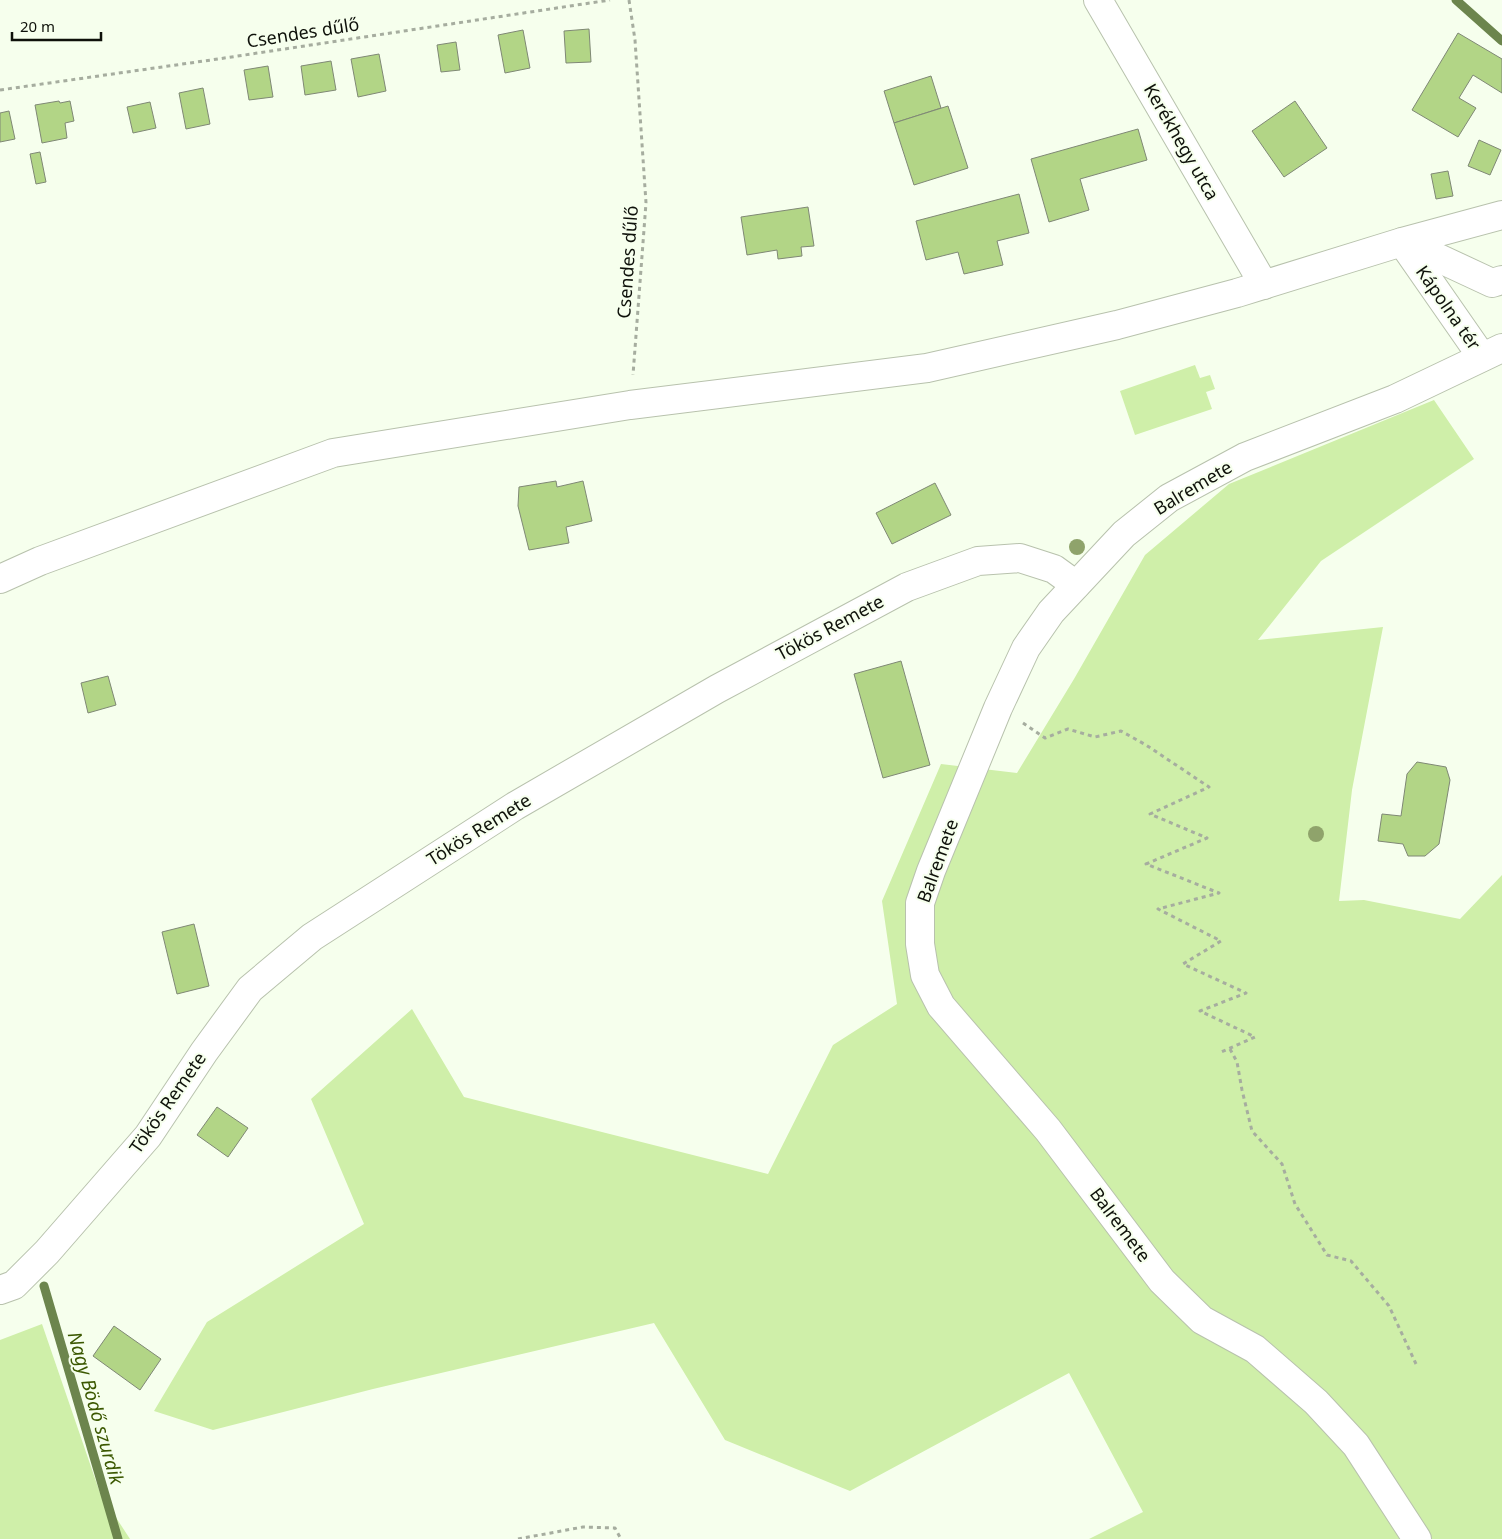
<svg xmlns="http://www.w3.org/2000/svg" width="1502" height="1539" font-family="'Noto Sans',sans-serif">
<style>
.green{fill:#cfefa9}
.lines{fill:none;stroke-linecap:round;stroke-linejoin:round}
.stream{stroke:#6c854d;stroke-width:9}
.building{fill:#b2d586;stroke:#7f8875}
.minor-casing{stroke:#b8c2ad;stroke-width:30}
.path{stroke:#a6ad9f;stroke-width:3;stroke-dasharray:4 4;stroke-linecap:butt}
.minor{stroke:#fff;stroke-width:28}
.tree{fill:#8fa36b}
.labels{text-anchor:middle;stroke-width:4;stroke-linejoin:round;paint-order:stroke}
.street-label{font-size:18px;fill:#0e110a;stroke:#f6ffed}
.water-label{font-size:19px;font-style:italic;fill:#3b5800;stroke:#f6ffed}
</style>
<rect width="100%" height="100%" fill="#f6ffed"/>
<g class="green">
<path d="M1195,365L1200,378L1210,375L1215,389L1206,392L1212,409L1135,435L1120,391Z"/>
<path d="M1434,400L1474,459L1321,561L1258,640L1383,627L1352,790L1339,901L1364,900L1460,919L1502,875V1539H1089L1143,1512L1069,1373L850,1491L725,1440L654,1323L373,1389L213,1430L154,1411L207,1322L364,1224L311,1099L412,1009L464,1097L768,1174L833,1045L897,1004L882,901L941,764L1017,773L1074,679L1145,555L1229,484Z"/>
<path d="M42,1324L100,1493L130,1539H0V1340Z"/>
</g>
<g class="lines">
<g class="stream">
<path d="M1456,0L1502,41"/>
<path d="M44,1286L118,1539"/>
</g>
</g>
<g class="building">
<path d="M589,29L591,62L566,63L564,31Z"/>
<path d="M523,30L530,68L505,73L498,35Z"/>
<path d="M1458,33L1502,59V93L1473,75L1459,98L1476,108L1458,137L1412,110Z"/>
<path d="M456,42L460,70L441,72L437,45Z"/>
<path d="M379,54L386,91L358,97L351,59Z"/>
<path d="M331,61L336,90L305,95L301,66Z"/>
<path d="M268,66L273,97L249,100L244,70Z"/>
<path d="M931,76L941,108L894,123L884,91Z"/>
<path d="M203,88L210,124L186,129L179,93Z"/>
<path d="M59,101L60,103L70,101L74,121L65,123L67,138L42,143L35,105Z"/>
<path d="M1295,101L1327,148L1284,177L1252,131Z"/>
<path d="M150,102L156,128L133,133L127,107Z"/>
<path d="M948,106L968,168L914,185L894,123Z"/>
<path d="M9,111L15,139L0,142V113Z"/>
<path d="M1138,129L1147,160L1080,179L1089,210L1049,222L1031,159Z"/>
<path d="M1479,140L1501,150L1490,175L1468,166Z"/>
<path d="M40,152L46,182L36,184L30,154Z"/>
<path d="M1448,171L1453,196L1436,199L1431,174Z"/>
<path d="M1019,194L1029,233L997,241L1003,265L964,274L958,252L926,260L916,221Z"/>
<path d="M808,207L814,246L801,247L802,256L778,259L777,250L747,255L741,217Z"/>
<path d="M556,481L557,487L583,481L592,521L566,527L569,543L529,550L518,506L519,487Z"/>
<path d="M935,483L951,515L892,544L876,513Z"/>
<path d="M901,661L930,765L883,778L854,674Z"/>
<path d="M108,676L116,705L88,713L81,683Z"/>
<path d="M1417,762L1446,767L1450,780L1439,844L1425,856H1408L1403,844L1378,841L1382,814L1401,816L1407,774Z"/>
<path d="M194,924L209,986L177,994L162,932Z"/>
<path d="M217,1107L248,1128L228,1157L197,1135Z"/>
<path d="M114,1326L161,1359L140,1390L93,1356Z"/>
</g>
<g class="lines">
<g class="minor-casing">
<g id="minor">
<path d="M1098,0L1264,285"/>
<path d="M1402,242L1482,357"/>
<path d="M1404,242L1492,283L1502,280"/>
<path d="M0,579L40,561L333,453L630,405L927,368L1117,325L1237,293L1402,242L1502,215"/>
<path d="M0,1290L14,1285L47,1252L148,1136L204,1052L250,989L312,937L515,806L717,689L907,587L978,561L1020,558L1054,569L1076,585"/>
<path d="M1417,1539L1356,1445L1316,1402L1255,1349L1202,1320L1162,1281L1048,1130L941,1006L925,975L920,944V903L931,871L998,708L1026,648L1051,612L1124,534L1169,498L1245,457L1395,399L1502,348"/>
</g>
</g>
<g class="path">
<path d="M629,0L635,40L646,203L633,375"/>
<path d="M0,90L218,59L610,0"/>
<path d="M1023,723L1045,738L1068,729L1095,737L1121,731L1146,745L1209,787L1150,814L1207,838L1146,864L1219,893L1158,909L1221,941L1183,964L1246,993L1200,1011L1255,1037L1219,1053"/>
<path d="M1230,1049L1237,1062L1242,1090L1252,1131L1282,1164L1295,1204L1327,1255L1351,1261L1389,1306L1416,1364"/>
<path d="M518,1539L583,1527L615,1528L621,1539"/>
</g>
<use href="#minor" class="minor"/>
</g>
<g class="tree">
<circle cx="1077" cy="547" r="8"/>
<circle cx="1316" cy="834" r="8"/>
</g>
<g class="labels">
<g class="street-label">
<text transform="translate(303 33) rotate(-9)" y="6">Csendes dűlő</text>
<text transform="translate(1181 142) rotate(60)" y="6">Kerékhegy utca</text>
<text transform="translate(628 262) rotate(-86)" y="6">Csendes dűlő</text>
<text transform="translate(1448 308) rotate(55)" y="6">Kápolna tér</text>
<text transform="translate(1193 488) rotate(-31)" y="6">Balremete</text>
<text transform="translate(830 628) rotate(-28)" y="6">Tökös Remete</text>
<text transform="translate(479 830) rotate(-32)" y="6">Tökös Remete</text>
<text transform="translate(938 861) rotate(-70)" y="6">Balremete</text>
<text transform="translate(168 1103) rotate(-55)" y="6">Tökös Remete</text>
<text transform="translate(1120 1225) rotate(53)" y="6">Balremete</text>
</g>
<g class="water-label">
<text transform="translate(96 1408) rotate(74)" y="7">Nagy Bödő szurdik</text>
</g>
</g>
<path d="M12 32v8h89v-8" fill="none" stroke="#0e110a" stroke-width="2.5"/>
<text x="20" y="32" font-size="15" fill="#0e110a" stroke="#f6ffed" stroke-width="4" paint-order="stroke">20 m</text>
</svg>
